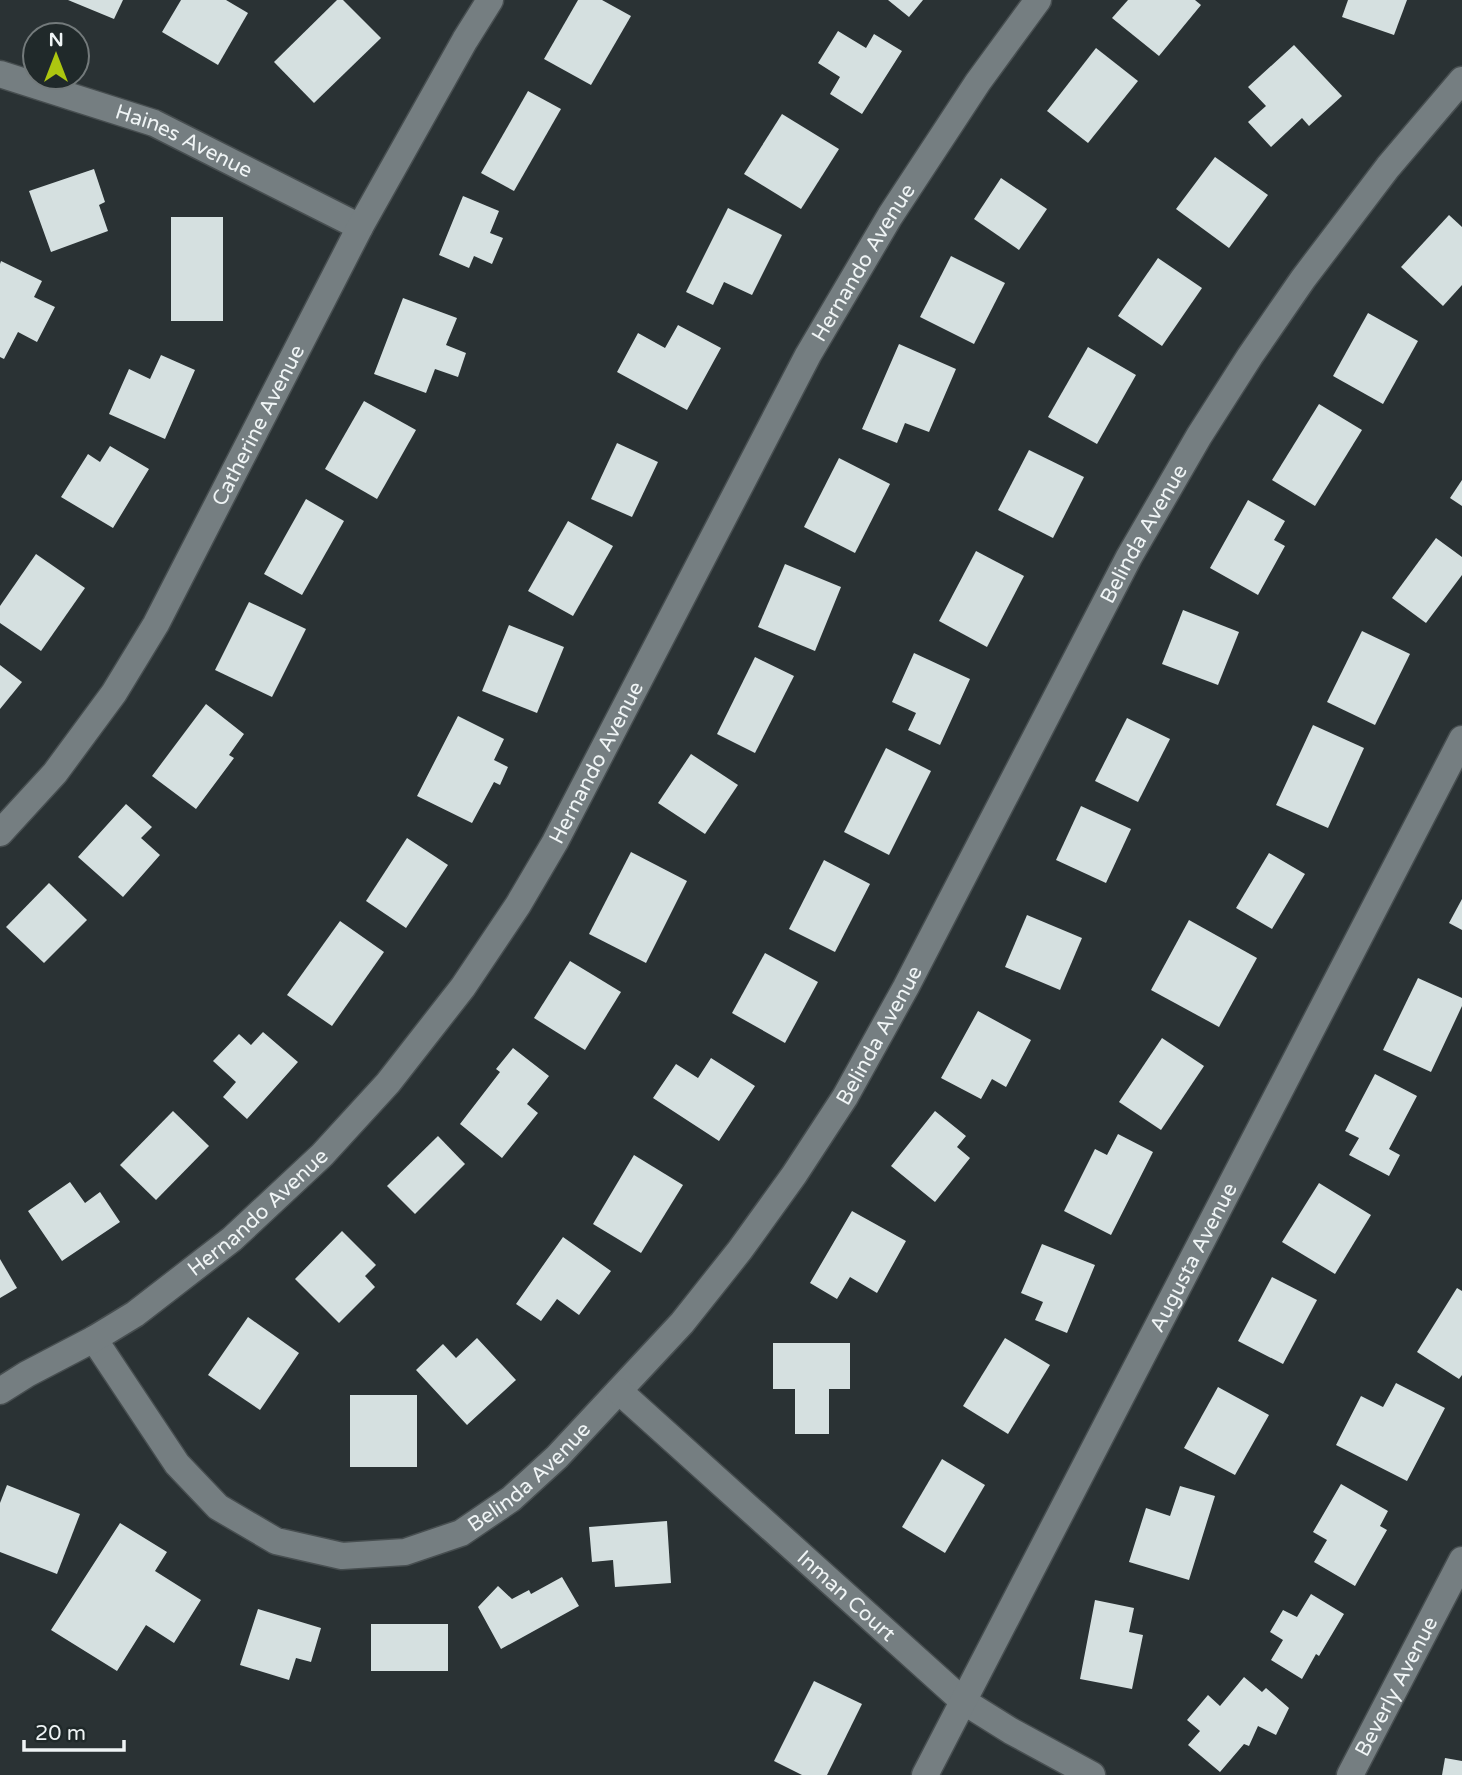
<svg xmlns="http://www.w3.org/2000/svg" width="1462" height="1775" font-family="'Varela Round',sans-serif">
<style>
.building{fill:#d5e0e0}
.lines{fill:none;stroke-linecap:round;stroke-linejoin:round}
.minor-casing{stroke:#474e50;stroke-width:29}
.minor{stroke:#757e81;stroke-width:26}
.labels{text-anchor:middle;stroke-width:7;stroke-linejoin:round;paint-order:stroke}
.street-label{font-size:21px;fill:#eff4f5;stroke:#20292a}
</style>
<rect width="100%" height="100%" fill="#2a3234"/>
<g class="building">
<path d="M68,0H123L114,19Z"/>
<path d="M181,0H226L248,13L218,65L162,32Z"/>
<path d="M337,0H343L381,38L314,103L274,62Z"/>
<path d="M578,0H602L631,16L591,85L544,59Z"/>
<path d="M888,0H923L909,17Z"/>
<path d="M1128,0H1195L1201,5L1159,56L1112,18Z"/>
<path d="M1348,0H1407L1394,35L1342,17Z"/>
<path d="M838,31L866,48L874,34L902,51L862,114L830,94L840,77L818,63Z"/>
<path d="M1294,45L1342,96L1309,126L1302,118L1271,147L1248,122L1266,106L1248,87Z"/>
<path d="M1096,48L1138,81L1088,143L1047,111Z"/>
<path d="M528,91L561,109L514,191L481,173Z"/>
<path d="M782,114L839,149L801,209L744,174Z"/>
<path d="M1215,157L1268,195L1229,248L1176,209Z"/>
<path d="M94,169L105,202L99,205L108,231L51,252L29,191Z"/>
<path d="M1001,178L1047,209L1019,250L974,219Z"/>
<path d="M463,196L499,211L490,233L503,238L492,264L474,256L469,268L439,255Z"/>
<path d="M728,208L782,235L752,295L724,282L713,305L686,292Z"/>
<path d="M1449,215L1462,227V285L1443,306L1401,267Z"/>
<rect x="171" y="217" width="52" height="104"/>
<path d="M951,256L1005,283L974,344L920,317Z"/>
<path d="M1158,258L1202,288L1162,346L1118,316Z"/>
<path d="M1,261L42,281L34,297L55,307L37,342L18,332L4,359L0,357V264Z"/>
<path d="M403,298L457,318L446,345L466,353L458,377L435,369L426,393L374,374Z"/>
<path d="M1368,313L1418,341L1383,404L1333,376Z"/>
<path d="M678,325L721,348L687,410L617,372L638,333L665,348Z"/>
<path d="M899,344L956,369L929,432L905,423L897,443L862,429Z"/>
<path d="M1088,347L1136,375L1097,444L1048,417Z"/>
<path d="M161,355L195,370L165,439L109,414L129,369L150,379Z"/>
<path d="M364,401L416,430L377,499L325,469Z"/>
<path d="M1319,404L1362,430L1315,506L1272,480Z"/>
<path d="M617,443L658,462L632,517L591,499Z"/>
<path d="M110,446L149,469L113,528L61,497L88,454L100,462Z"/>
<path d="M1029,450L1084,477L1053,538L998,510Z"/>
<path d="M839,458L890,484L855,553L804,527Z"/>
<path d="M1462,480V506L1450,498Z"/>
<path d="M306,499L344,521L302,595L264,574Z"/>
<path d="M1248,500L1285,521L1274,540L1285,546L1258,595L1210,568Z"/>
<path d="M568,521L613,546L573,616L528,591Z"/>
<path d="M1436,538L1462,557V575L1426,623L1392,598Z"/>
<path d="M976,551L1024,576L987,647L939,621Z"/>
<path d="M36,554L85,588L41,651L0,623V606Z"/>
<path d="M785,564L841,587L815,651L758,627Z"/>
<path d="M249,602L306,629L272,697L215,670Z"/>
<path d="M1183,610L1239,632L1218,685L1162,664Z"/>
<path d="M509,625L564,647L537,713L482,691Z"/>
<path d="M1362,631L1410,654L1375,725L1327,702Z"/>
<path d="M914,653L970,679L940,745L908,730L916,713L892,702Z"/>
<path d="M755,657L794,676L755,753L717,734Z"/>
<path d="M0,665L22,682L0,709Z"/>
<path d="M206,704L244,734L229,755L234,758L196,809L152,776Z"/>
<path d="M458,716L504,739L494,760L508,767L500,785L494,782L472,823L417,796Z"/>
<path d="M1127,718L1170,739L1138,802L1095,781Z"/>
<path d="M1313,725L1364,748L1328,828L1276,805Z"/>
<path d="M886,748L931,771L889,855L844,832Z"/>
<path d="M691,754L738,785L705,834L658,803Z"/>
<path d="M126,804L152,827L141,838L160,855L123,897L78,857Z"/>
<path d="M1081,806L1131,829L1106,883L1056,860Z"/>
<path d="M407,838L448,865L406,928L366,901Z"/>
<path d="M631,852L687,881L646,963L589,934Z"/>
<path d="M1269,853L1305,874L1272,929L1236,908Z"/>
<path d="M824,860L870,884L835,952L789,929Z"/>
<path d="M49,883L87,920L44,963L6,927Z"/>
<path d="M1462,899V930L1449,923Z"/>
<path d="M1027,915L1082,938L1060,990L1005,967Z"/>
<path d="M1189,920L1257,958L1219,1027L1151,990Z"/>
<path d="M340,921L384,952L332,1026L287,995Z"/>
<path d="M765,953L818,982L785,1043L732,1013Z"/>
<path d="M570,961L621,992L585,1050L534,1018Z"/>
<path d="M1418,978L1462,998V1006L1431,1072L1383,1050Z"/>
<path d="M978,1011L1031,1040L1006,1087L992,1079L981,1099L941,1078Z"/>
<path d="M263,1032L298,1062L247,1119L223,1097L236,1082L213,1061L239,1034L251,1045Z"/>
<path d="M1162,1038L1204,1066L1161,1130L1119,1102Z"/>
<path d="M513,1048L549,1076L527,1104L538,1113L502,1158L460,1124L500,1072L496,1069Z"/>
<path d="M711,1058L755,1086L719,1141L653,1098L676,1064L698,1078Z"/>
<path d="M1375,1074L1417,1096L1389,1149L1400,1155L1389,1176L1349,1155L1359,1138L1345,1131Z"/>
<path d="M173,1111L209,1146L156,1200L120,1165Z"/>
<path d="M935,1111L966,1136L957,1147L970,1158L935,1202L891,1166Z"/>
<path d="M1118,1134L1153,1152L1111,1235L1064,1211L1095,1149L1107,1155Z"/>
<path d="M438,1136L465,1164L415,1214L387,1186Z"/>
<path d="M634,1155L683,1185L641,1253L593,1224Z"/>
<path d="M70,1182L85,1203L100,1192L120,1222L62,1261L28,1211Z"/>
<path d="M1319,1183L1371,1215L1335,1274L1282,1242Z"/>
<path d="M852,1211L906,1241L877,1293L850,1277L837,1299L810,1283Z"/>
<path d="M342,1231L376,1265L365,1276L375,1287L339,1323L295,1279Z"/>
<path d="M563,1237L611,1271L579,1315L557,1299L541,1321L516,1304Z"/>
<path d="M1042,1244L1095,1265L1067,1333L1035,1320L1043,1302L1021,1293Z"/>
<path d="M0,1259L17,1288L0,1298Z"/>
<path d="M1272,1277L1317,1300L1283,1364L1238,1341Z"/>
<path d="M1457,1288L1462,1291V1375L1459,1379L1417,1352Z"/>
<path d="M248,1317L299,1353L260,1410L208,1375Z"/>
<path d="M477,1338L516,1380L467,1425L416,1370L443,1344L456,1358Z"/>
<path d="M1005,1338L1050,1365L1008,1434L963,1406Z"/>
<path d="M773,1343H850V1389H829V1434H795V1389H773Z"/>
<path d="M1396,1383L1445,1408L1407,1481L1336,1445L1361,1396L1383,1407Z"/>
<path d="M1218,1387L1269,1415L1235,1475L1184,1448Z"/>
<rect x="350" y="1395" width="67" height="72"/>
<path d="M942,1459L985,1485L945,1553L902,1527Z"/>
<path d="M1341,1484L1388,1511L1380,1526L1387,1530L1355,1586L1314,1562L1327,1540L1313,1532Z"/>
<path d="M7,1485L80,1514L57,1574L0,1552V1503Z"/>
<path d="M1180,1486L1215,1496L1189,1580L1129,1562L1146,1508L1170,1516Z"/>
<path d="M667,1521L671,1583L615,1587L613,1560L592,1562L589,1527Z"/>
<path d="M120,1523L167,1552L155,1571L201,1600L174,1643L146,1625L117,1671L51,1630Z"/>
<path d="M562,1577L579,1606L501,1649L478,1607L498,1586L512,1599L529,1590L531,1594Z"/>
<path d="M1311,1594L1344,1614L1319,1656L1316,1654L1302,1679L1271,1660L1283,1640L1270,1632L1283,1610L1297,1617Z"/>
<path d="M1095,1600L1134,1608L1129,1632L1143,1635L1132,1689L1080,1679Z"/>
<path d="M258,1609L321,1628L311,1662L296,1658L289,1680L240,1665Z"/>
<rect x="371" y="1624" width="77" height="47"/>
<path d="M1244,1677L1262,1692L1266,1688L1289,1708L1276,1735L1258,1726L1249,1746L1244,1744L1220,1772L1188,1745L1200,1731L1187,1720L1208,1695L1220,1706Z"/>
<path d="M814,1681L862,1704L827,1775H802L774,1761Z"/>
<path d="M1445,1758L1462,1761V1775H1442Z"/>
</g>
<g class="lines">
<g class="minor-casing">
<g id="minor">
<path id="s1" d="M0,74L154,123L360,227"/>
<path id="s2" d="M0,833L55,773L114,693L156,624L360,227L465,40L490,0"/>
<path id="s3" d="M94,1339L177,1464L218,1507L276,1541L342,1556L405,1552L461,1533L511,1499L557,1457L682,1323L740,1250L794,1175L845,1097L906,987L1129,557L1199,436L1250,356L1303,279L1388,167L1462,80"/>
<path id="s4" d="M0,1391L27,1374L94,1339L135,1314L232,1239L322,1155L388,1083L463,987L518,905L555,842L808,355L890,216L978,82L1038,0"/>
<path id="s5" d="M619,1391L963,1701L1011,1731L1092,1775"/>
<path id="s6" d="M925,1775L1462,739"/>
<path id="s7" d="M1350,1775L1462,1560"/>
</g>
</g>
<use href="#minor" class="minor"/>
</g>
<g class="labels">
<g class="street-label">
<text dy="7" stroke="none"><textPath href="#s1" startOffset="196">Haines Avenue</textPath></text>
<text dy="7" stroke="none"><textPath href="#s4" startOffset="1449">Hernando Avenue</textPath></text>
<text dy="7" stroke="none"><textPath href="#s2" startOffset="485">Catherine Avenue</textPath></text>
<text dy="7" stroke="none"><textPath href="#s3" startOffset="1689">Belinda Avenue</textPath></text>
<text dy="7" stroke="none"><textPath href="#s4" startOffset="882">Hernando Avenue</textPath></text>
<text dy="7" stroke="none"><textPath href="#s3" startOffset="1122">Belinda Avenue</textPath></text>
<text dy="7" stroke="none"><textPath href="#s4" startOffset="315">Hernando Avenue</textPath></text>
<text dy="7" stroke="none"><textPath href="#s6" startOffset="583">Augusta Avenue</textPath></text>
<text dy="7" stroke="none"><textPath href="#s3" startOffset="555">Belinda Avenue</textPath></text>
<text dy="7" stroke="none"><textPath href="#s5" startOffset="306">Inman Court</textPath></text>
<text dy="7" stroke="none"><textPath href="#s7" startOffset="100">Beverly Avenue</textPath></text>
</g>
</g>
<g transform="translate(56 56)"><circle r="33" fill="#20292a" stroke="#737a7b" stroke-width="2"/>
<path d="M0-5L12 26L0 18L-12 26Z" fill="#adc610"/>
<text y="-10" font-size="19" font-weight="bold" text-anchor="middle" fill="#eff4f5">N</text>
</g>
<path d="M24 1740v10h100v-10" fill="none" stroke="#eff4f5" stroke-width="3.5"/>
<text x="35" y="1740" font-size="21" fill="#eff4f5" stroke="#20292a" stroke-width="5" paint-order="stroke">20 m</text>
</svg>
